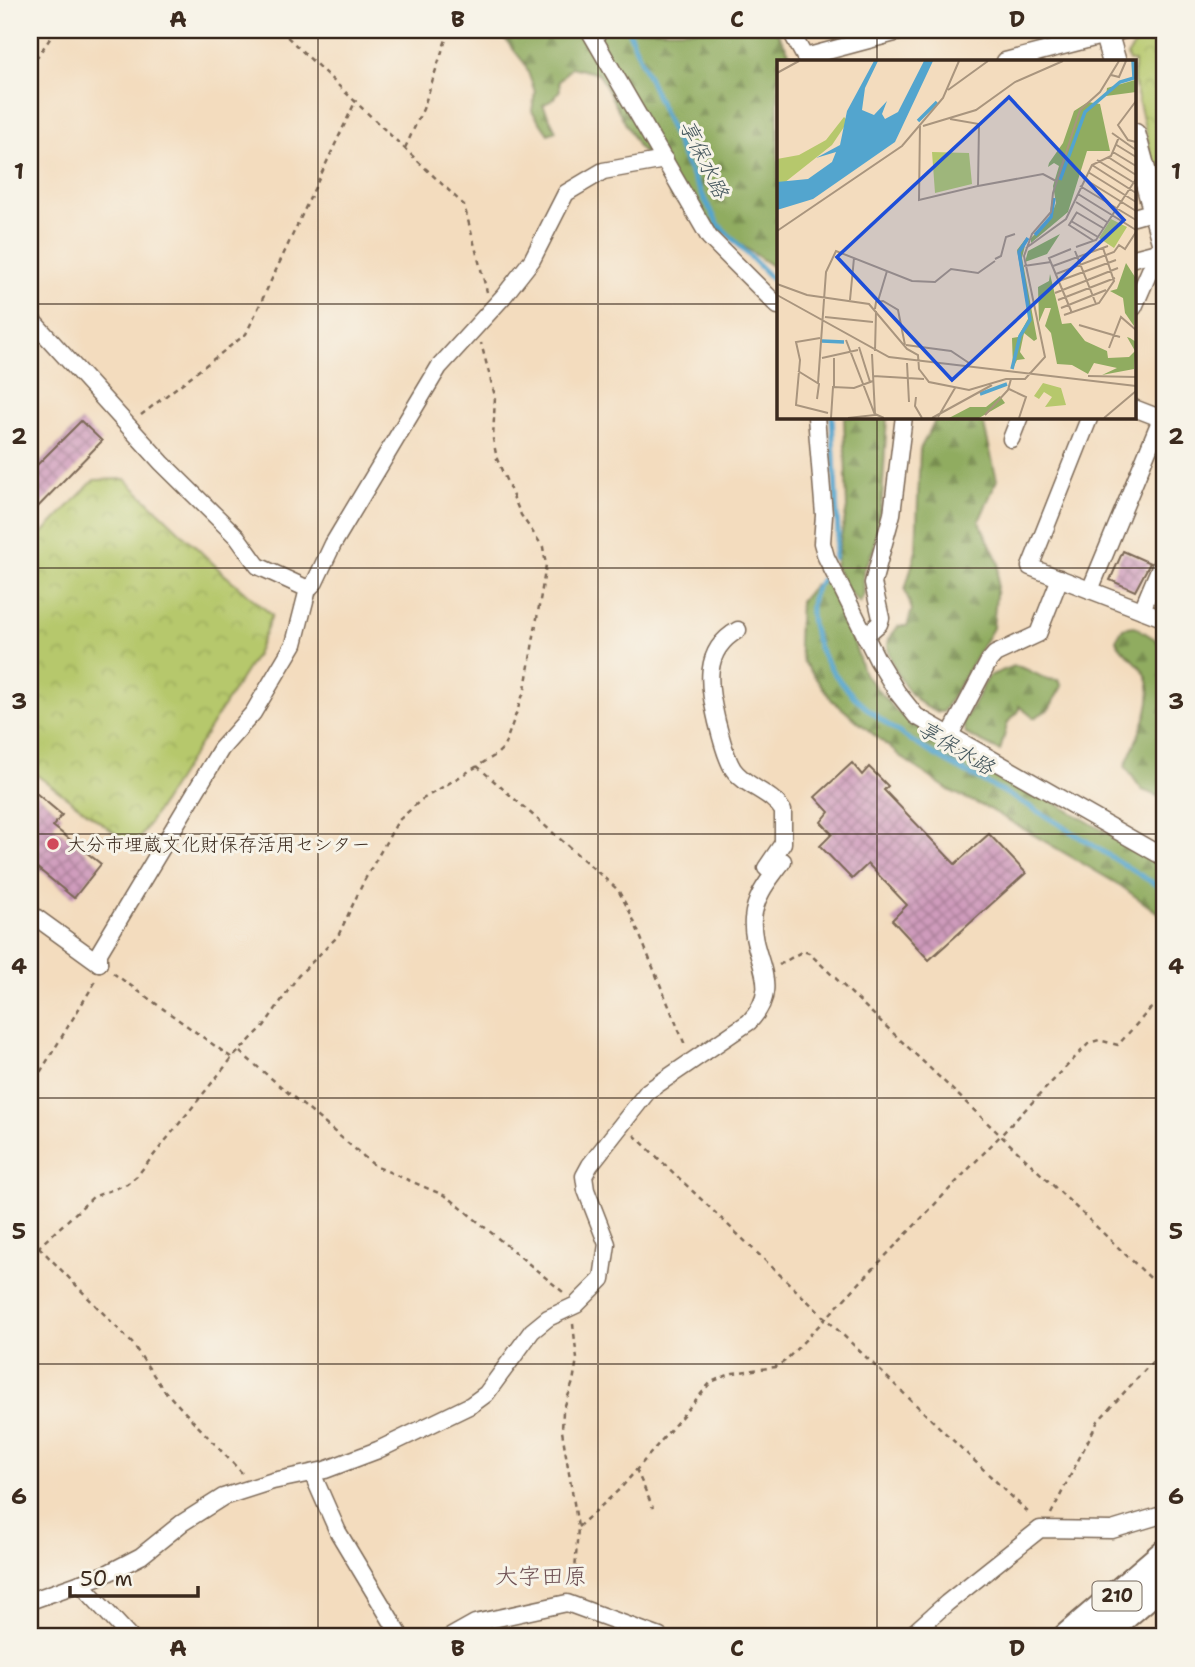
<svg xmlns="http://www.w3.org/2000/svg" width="1195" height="1667" font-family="'Shantell Sans','Klee One',sans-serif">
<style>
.forest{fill:url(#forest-firs);stroke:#666b3f;stroke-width:2}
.park{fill:url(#park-crowns);stroke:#787945;stroke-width:2}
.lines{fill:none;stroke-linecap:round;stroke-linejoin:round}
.stream{stroke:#53a5ce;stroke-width:5}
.building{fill:url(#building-cross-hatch)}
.street-casing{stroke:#7b6856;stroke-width:19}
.secondary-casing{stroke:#7b6856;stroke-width:26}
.highway-casing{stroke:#7b6856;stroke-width:32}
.path{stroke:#7b6856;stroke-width:2.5;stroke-dasharray:5 5;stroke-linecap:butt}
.street{stroke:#fff;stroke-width:16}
.secondary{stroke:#fff;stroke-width:23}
.highway{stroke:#fff;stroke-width:28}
.grid{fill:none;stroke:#3b2a1e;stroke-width:2;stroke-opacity:0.55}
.poi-dot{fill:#d1495b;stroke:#f7f3e8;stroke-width:2.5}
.labels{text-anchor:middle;stroke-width:6;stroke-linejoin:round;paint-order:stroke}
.shield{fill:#f7f3e8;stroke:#73665b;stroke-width:2}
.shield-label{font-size:18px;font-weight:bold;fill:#3b2a1e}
.poi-label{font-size:19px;fill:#3b2a1e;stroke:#f7f3e8;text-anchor:start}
.water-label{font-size:21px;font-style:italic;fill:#43555c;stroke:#f7f3e8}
.quarter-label{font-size:23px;fill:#6f5255;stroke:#f7f3e8}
.inset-river{fill:none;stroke:#53a5ce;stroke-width:3.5}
.inset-road{fill:none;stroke:#a9957e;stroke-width:2}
.view{fill:#1d4ed8;fill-opacity:0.15;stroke:#1d4ed8;stroke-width:3.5}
.inset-edge{fill:none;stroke:#3b2a1e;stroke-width:3.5}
.neatline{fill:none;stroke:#3b2a1e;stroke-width:2.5}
.grid-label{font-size:23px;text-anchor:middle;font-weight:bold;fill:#3b2a1e}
</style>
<defs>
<pattern id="forest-firs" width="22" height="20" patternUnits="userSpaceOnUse" patternTransform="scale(1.75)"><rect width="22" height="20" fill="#90ac60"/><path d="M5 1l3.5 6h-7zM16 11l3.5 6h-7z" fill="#778c4f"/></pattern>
<pattern id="park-crowns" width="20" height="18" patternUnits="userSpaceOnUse" patternTransform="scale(1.75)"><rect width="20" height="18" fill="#b6c86c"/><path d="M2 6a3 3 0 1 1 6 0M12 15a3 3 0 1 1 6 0" fill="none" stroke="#9dac5d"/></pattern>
<pattern id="building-cross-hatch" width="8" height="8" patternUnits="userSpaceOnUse" patternTransform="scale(1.75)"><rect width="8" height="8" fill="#cf9bbc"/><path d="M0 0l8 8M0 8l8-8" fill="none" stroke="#a97f98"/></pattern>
</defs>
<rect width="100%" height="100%" fill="#f7f3e8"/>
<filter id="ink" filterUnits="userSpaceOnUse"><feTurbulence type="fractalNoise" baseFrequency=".0143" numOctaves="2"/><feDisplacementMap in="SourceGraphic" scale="14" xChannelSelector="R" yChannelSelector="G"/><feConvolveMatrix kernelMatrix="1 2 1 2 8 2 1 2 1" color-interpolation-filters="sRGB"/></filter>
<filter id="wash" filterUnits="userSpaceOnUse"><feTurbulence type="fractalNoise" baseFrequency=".00686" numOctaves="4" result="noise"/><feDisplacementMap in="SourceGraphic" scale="28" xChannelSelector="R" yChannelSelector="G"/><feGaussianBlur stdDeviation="1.57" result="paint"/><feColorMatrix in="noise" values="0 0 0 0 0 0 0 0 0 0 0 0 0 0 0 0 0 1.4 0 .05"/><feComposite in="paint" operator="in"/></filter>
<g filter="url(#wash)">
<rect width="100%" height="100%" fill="#f3dcbe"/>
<g class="forest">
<path d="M506,30H776L794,61H778V276L772,266L672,198L659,167L638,147L599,74L571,67L559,81L560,90L552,100L543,105L556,131L548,134L532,111L535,92L525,64L505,39Z"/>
<path d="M844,417H887L882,500L874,549L863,571L864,594L860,603L847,590L835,566L847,508Z"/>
<path d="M937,417H982L997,480L979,521L999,563L993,628L943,712C918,713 889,669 888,645C888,637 894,632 899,626H907L912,610L905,590L916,551L920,449Z"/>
<path d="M826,582L844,612L864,674L897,712L1165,866V918L1121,886L991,810L950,791L901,757L832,700L803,661L798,642L800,602L814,585Z"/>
<path d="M1134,626L1155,639L1165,651V799L1142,790L1125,766C1135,741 1161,698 1144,672C1136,659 1124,655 1116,640L1123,628Z"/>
<path d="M1014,666C1033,668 1038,680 1058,680L1062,686L1049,709L1034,718L1019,706V711L1008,722L1000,751L966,734L963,723L989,676Z"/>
</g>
<g class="park">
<path d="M1165,32V211L1134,82V61H1129L1127,56L1140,38Z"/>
<path d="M125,479L224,574L272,615L256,655L134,847L30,770V546L94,480Z"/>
</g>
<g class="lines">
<g class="stream">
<path d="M628,30L686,164L718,224L778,285"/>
<path d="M832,416L838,534L834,558"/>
<path d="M825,576C811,591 809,604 812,624C828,715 963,767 1034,809C1078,835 1121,864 1165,890"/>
</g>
</g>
<g id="blocks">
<g class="building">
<path d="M81,421L102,441L30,515V472Z"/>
<path d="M1123,551L1150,563L1135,591L1110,580Z"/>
<path d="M852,763L862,775L869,767L888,786L884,790L955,864L989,834L1026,873L929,960L892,920L907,905L868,864L852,879L820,846L832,834L821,822L829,812L815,797Z"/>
<path d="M30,788L62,815L53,826L101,864L74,898L30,862Z"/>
</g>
</g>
</g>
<g filter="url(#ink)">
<use href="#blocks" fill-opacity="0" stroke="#7b6856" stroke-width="2"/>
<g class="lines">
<g class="street-casing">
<g id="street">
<path d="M589,30L709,237L778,306"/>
<path d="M790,30L807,61"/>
<path d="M805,57L906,30"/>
<path d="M1005,61L1125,30"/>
<path d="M1134,217L1155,211"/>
<path d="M1134,258L1157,252"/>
<path d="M1134,307L1163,240"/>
<path d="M30,318L162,463L237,537L258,566L308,589L294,644L253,713L221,749L99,953V963"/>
<path d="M1134,408L1165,420"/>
<path d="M816,416L824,515L822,543L826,557L877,659L897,692L916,716L1165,858"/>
<path d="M1090,416L1030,567L1165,619"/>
<path d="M1011,439L1020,416"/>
<path d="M308,589L315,582L333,544L439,367L503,297L532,260L566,193L603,171L665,160"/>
<path d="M1090,590L1165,409"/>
<path d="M1142,610L1165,555"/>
<path d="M738,630C701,651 709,687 717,722C721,737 725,756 733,769C745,787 772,792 783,811V843L766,868"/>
<path d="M865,636L879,624L881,618L873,583L892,514L904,416"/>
<path d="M950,735L989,661L995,654L1038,634L1060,578"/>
<path d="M30,913L99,963"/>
<path d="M312,1473L338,1532L401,1637"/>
<path d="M80,1583L130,1637"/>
<path d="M30,1601L106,1574L141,1556L182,1523L223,1497L273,1481L325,1470L378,1450L471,1405L486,1394L532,1331L548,1318L576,1305L602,1279L607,1244L586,1190L584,1176L590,1165L648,1091L749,1022C785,985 750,958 753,919C755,895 770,879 783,861"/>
<path d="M450,1637L475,1623L567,1603L660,1637"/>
<path d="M909,1637L947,1603L1040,1529L1112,1530L1165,1514"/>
</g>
</g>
<g class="secondary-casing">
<g id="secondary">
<path d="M1105,30L1114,61"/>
<path d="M1134,135L1163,240"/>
</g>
</g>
<g class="highway-casing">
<g id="highway">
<path d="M1068,1637L1165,1554"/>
<path d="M1099,1637L1165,1580"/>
</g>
</g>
<g class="path">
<path d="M280,30L464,205L487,292"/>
<path d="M30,67L56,30"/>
<path d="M405,148L423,109L449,30"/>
<path d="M141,415L246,334L356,100"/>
<path d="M477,766L618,890L631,914L685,1045"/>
<path d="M779,965L803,951L809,953L1165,1292"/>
<path d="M113,973L232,1058"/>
<path d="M240,1052L375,1166L448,1197L563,1292"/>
<path d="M30,1089L97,979"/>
<path d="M634,1135L1031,1515"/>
<path d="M39,1247L132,1343L163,1389L242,1473"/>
<path d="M30,1255L93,1197L127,1184L137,1176L232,1058L264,1026L298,976L338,936L364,881L398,821L421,800L496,755L504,747L525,689L546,565L543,547L521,515L497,459L493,439L495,396L481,343"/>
<path d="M30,1260L34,1276L30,1285"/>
<path d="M573,1324L577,1359L573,1382L563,1411L562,1431L578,1527L574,1587"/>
<path d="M636,1469L653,1508"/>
<path d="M1051,1514L1098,1421L1165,1348"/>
<path d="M578,1527L621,1488L711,1382L733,1373L775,1367L785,1361L1089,1043L1099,1040L1118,1045L1150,1009L1165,1001"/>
</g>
<use href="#street" class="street"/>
<use href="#secondary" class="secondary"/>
<use href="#highway" class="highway"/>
</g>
</g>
<path class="grid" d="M318,30V1637M598,30V1637M877,30V61M30,304H778M1134,304H1165M877,416V1637M30,568H1165M30,834H1165M30,1098H1165M30,1364H1165"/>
<circle class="poi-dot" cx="53" cy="844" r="7"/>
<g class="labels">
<rect class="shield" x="1092.5" y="1581.5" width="49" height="29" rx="5"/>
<g class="shield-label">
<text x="1117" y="1602">210</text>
</g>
<g class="poi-label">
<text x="67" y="851">大分市埋蔵文化財保存活用センター</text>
</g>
<g class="water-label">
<text transform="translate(704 159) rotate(64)" y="7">享保水路</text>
<text transform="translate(956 748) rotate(31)" y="7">享保水路</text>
</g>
<g class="quarter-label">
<text x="541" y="1584">大字田原</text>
</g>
</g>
<g transform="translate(777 60)">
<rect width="359" height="359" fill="#f3dcbe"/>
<path d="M67,57L71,61L55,85L7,123L0,122V99L22,95L49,80ZM266,323L284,328L289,345L268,347L275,337L267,332L262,339L257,336Z" fill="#b6c86c"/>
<path d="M356,1H359V32L329,36L330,28L358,20ZM311,42L323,44L333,91H310L291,152L254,183V178L273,159L279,143L276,126L282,106L277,103L271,107L272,103L286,83L297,51ZM283,174L270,194L248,202L251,191ZM250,177L245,198L260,279L257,281L247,273L243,292L248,299L240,300L236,308L235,278L241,277L252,257L240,190ZM349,203L358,217L357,266L348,253L346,238L333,231L340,229ZM273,214L285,264L294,263L308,281L330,291L331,298L352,297L358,291L350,277L353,278L359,282L357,309L325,315L340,308L317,303L311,314L295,305L280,304L274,273L268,266L274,248H268L262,262L261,227L272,221ZM223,336L228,343L202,358H172L193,347H209Z" fill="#90ac60"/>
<path d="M155,92L192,93L195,124L158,133ZM334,159L350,167L337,188L322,178Z" fill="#b6c86c"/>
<path d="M97,1H101L88,28L85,50L97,55L110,41L105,54L108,59L121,52L147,1H156L118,82L36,139L0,150V122L31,119L55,102L59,92L39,98L63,85L70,51Z" fill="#53a5ce"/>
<path class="inset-river" d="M141,61L160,42M283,120L308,52L343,22L357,18L356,1M258,175L274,157L277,138M45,281L67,282M235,309L243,276L253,260L242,192L251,178M203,334L230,324"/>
<path class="inset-road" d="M0,13L22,1M334,15L342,17L349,1M171,30L211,1M359,41L341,65L351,80L359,82M143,64L142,140L201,126L202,64L173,59M146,66L199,50L238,22L286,1M335,73L359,90M338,84L359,97M336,92L359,106M331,97L359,115M320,100L359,124M315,105L359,133M311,112L359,142M306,118L359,151M201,126L266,114L279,121M303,126L359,160M301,134L359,170M299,142L330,162M299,152L326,168M300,152L292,165L317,181M294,161L321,177M0,171L125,86L166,38L182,1M299,187L319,180L359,119M249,188L289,159L315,105L334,96L342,77M294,189L272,198L295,253M298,191L319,244M218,199L224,196L229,177L238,174M247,206L274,202M276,206L331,186M279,214L337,192L342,185L348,189L359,172M282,221L339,200M0,224L30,235L92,244L130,289L141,295L142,309L152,322L192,330L229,319H248L268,297L247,196L255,174L274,152L276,133L303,50L323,32L342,1M278,233L341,208M0,235L112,297L359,326M73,240L77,198M281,240L338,218M101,241L110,211M284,248L329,230M98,249L99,242L106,241L121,250L128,285M287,255L322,243L337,221L326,188M48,257L96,262M302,265L343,277M43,278L19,282L23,300L19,345L51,353M69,280L98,355L71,358M129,285L174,291L192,303M82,287L93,322M332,288L344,257L359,270M98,291L99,251M95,294L98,354L107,358M45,298L81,290M130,303L132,342M21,311L42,324L40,339M96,316L147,319M311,316L359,317M41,323L49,212L59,191L135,221L158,222L174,209L201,213L218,201M57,327V298M232,329L249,337L242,358M139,337L138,346L145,358M208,355L231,330L234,319M161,357L178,328M54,358L56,327L77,328L96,321M155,358L215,325M327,358L359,331"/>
<path class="view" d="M232,37L347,160L175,320L60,197Z"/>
<rect width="359" height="359" class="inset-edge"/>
</g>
<rect width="1195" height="1667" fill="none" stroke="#f7f3e8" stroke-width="77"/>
<path d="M70 1586v10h128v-10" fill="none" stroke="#3b2a1e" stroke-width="3.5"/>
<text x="80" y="1586" font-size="21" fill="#3b2a1e" stroke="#f7f3e8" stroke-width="5" paint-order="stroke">50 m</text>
<rect x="38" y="38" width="1118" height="1590" class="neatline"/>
<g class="grid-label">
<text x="178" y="27">A</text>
<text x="458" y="27">B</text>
<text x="737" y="27">C</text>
<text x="1017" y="27">D</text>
<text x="19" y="179">1</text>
<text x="1176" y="179">1</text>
<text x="19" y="444">2</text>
<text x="1176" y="444">2</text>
<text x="19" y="709">3</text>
<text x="1176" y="709">3</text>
<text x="19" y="974">4</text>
<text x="1176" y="974">4</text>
<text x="19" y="1239">5</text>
<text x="1176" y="1239">5</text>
<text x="19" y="1504">6</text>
<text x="1176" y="1504">6</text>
<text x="178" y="1656">A</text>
<text x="458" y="1656">B</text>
<text x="737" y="1656">C</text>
<text x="1017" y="1656">D</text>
</g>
</svg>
